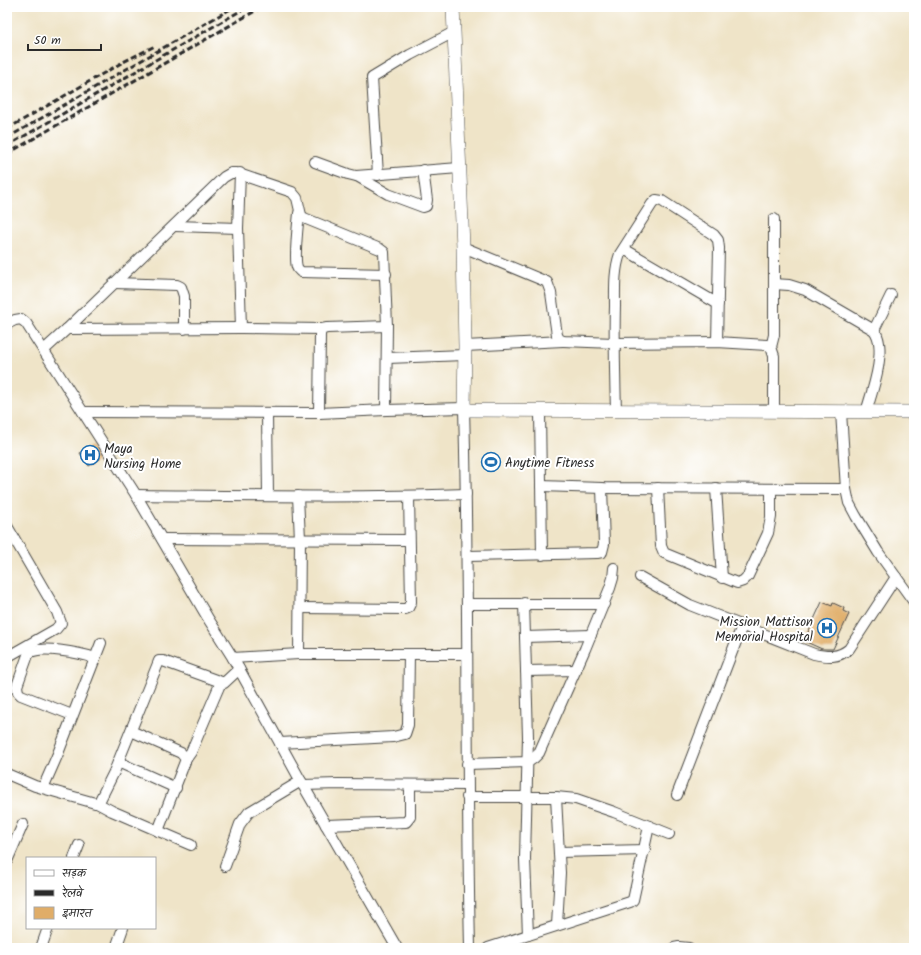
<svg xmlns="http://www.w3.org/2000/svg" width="921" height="955" font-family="Kalam,'Playpen Sans Deva',sans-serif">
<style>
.building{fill:#e0ad68}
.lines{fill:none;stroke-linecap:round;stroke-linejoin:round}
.minor-casing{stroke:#484743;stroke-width:12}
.tertiary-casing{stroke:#484743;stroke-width:14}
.minor{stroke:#fff;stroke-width:10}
.tertiary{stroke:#fff;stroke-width:13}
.rail{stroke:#2b2b2b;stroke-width:3;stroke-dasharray:6 3;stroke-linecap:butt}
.labels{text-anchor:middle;stroke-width:4;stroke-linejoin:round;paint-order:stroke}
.poi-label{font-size:13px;fill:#2b2b2b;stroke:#fff;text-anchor:start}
</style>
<rect width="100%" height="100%" fill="#fff"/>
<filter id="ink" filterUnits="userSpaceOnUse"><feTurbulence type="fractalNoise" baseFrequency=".025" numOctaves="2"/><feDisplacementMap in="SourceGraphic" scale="8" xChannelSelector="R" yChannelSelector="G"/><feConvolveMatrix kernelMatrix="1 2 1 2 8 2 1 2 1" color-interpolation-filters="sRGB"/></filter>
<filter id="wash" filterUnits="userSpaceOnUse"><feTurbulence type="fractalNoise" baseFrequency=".012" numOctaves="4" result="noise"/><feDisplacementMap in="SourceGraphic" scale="16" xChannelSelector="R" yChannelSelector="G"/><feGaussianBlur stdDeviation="0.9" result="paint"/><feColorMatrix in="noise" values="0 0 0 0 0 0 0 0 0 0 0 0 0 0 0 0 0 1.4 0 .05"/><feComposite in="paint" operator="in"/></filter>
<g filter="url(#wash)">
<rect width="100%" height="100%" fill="#efe4c8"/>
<g id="blocks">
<g class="building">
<path d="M91,446L100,459L89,466L80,453Z"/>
<path d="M822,602L832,606L833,603L844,608L843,611L849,614L833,649H822L804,641Z"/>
</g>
</g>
</g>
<g filter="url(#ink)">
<use href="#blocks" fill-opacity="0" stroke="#484743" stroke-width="1"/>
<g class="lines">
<g class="minor-casing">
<g id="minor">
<path d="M315,162L348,174L356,176L459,168"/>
<path d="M240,173L238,228L241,328"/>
<path d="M378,175L372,78L410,55L454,32"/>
<path d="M357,176L388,194L423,207L426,206L427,200L423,170"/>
<path d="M299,213C298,223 294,258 297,267C298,270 299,270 301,272L386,274"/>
<path d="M175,226L238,228"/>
<path d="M463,247L547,282L551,293L557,335L559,339L563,341L614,343L717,342L767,345L771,347L774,356V411"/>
<path d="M624,249L718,304"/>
<path d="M115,283L177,285L181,287L184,296V329"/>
<path d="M774,284L789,285L805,290L874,330C888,348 872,392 866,412"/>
<path d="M7,324L15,320L21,319L26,323L136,495L209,620L233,658L303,785L397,948"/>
<path d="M67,329L241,328L322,329"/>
<path d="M874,330L891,295"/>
<path d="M465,346L563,341"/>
<path d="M771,347L774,335V219"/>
<path d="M44,350L67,329L224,177L231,173H236L292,192L297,198L301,215L304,218L380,249L384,252L387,326L327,328L322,329L320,334L319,413"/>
<path d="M388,358L464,355"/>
<path d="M386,410L387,326"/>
<path d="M616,411C615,376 614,341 615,306C615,289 614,271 620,254L652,204L656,200L662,201L714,235L718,240L719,248L717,342"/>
<path d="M83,412L319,413L386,410L464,408C469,588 466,768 470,948"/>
<path d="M540,412L542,555"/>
<path d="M841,412L846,489L849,503L856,516L878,552L914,602"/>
<path d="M267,413L268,496"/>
<path d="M541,486L602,488L846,489"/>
<path d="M658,488L661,546L664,553L737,583L743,581L748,576L768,533L771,517V489"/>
<path d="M716,488L722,578"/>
<path d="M136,495C246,496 356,498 466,494"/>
<path d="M298,496L300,539L299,654"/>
<path d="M7,526L57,612L61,623L56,629L7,657"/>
<path d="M162,539L409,540"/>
<path d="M467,556L597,553L602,552L604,544L602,488"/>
<path d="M640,577L690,605L814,654C828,657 838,658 849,649L896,577"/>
<path d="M524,603L528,737L525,859L528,935"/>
<path d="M467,604H604"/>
<path d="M300,608L405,609L408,608L411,602L409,496"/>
<path d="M525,637L591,635"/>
<path d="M233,658L299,654H467"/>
<path d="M526,671L576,670"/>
<path d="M72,715L21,695L18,692L17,686L28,655C35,643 83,654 95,658"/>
<path d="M131,731L181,753L186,759L158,831"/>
<path d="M280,743L393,737L405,734L408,725L409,654"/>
<path d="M186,759L191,752L221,682"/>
<path d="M118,762L176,788"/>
<path d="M467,764L528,762L534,758L539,753L585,649L610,588L613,578L614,568"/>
<path d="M7,774L35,786L88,801L95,803L99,802L114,772L159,661H163L224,683L239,669"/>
<path d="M303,785L338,784L467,785"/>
<path d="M43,788L57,756L101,643"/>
<path d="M677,795L742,626"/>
<path d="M467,797H556L576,799L614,812L669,834"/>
<path d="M556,797L560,873L557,925"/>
<path d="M97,803L112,811L191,845"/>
<path d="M326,825L406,822L410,817V785"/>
<path d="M559,852L645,850"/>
<path d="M74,858L79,845"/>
<path d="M7,861L23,824"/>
<path d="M225,866L240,824L249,812L301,781"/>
<path d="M41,948L48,928"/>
<path d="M116,948L123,928"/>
<path d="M488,948L630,902L633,900L649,826"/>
<path d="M674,948L679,947L689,948"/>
</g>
</g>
<g class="tertiary-casing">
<path id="tertiary" d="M453,7L463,247L465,346L464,408L470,410L914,412"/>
</g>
<use href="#minor" class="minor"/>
<use href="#tertiary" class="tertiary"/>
<g class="rail">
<path d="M7,129L123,62L155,46"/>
<path d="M7,138L234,7"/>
<path d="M7,146L247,7"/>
<path d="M7,154L262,7"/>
</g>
</g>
</g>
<defs>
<g id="hospital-ring" transform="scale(1)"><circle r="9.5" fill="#fff" stroke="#1f6fb2" stroke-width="1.5"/><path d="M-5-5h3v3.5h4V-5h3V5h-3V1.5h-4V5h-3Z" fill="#1f6fb2"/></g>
<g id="stadium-ring" transform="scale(1)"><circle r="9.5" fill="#fff" stroke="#1f6fb2" stroke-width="1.5"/><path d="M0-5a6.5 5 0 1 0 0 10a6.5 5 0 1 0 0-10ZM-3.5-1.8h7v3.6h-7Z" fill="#1f6fb2"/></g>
</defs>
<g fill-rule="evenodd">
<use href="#hospital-ring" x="90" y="455"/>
<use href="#stadium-ring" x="491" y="462"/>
<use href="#hospital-ring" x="827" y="628"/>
</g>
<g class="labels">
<g class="poi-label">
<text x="104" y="453">Maya<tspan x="104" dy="15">Nursing Home</tspan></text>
<text x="505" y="467">Anytime Fitness</text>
<text x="813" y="626" text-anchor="end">Mission Mattison<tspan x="813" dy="15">Memorial Hospital</tspan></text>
</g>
</g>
<rect width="921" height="955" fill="none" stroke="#fff" stroke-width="24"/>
<rect x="26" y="857" width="130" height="72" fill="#ffffff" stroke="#aaaaaa"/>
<rect x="34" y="870" width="20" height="6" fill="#ffffff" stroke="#aaaaaa"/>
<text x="62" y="877" font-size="12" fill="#2b2b2b">सड़क</text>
<rect x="34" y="890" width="20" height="6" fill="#2b2b2b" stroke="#aaaaaa"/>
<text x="62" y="897" font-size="12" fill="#2b2b2b">रेलवे</text>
<rect x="34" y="907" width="20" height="12" fill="#e0ad68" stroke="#aaaaaa"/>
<text x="62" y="917" font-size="12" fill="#2b2b2b">इमारत</text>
<path d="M28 44v6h73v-6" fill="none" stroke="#2b2b2b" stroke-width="2"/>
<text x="34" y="44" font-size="12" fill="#2b2b2b" stroke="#ffffff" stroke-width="3" paint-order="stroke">50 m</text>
</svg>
